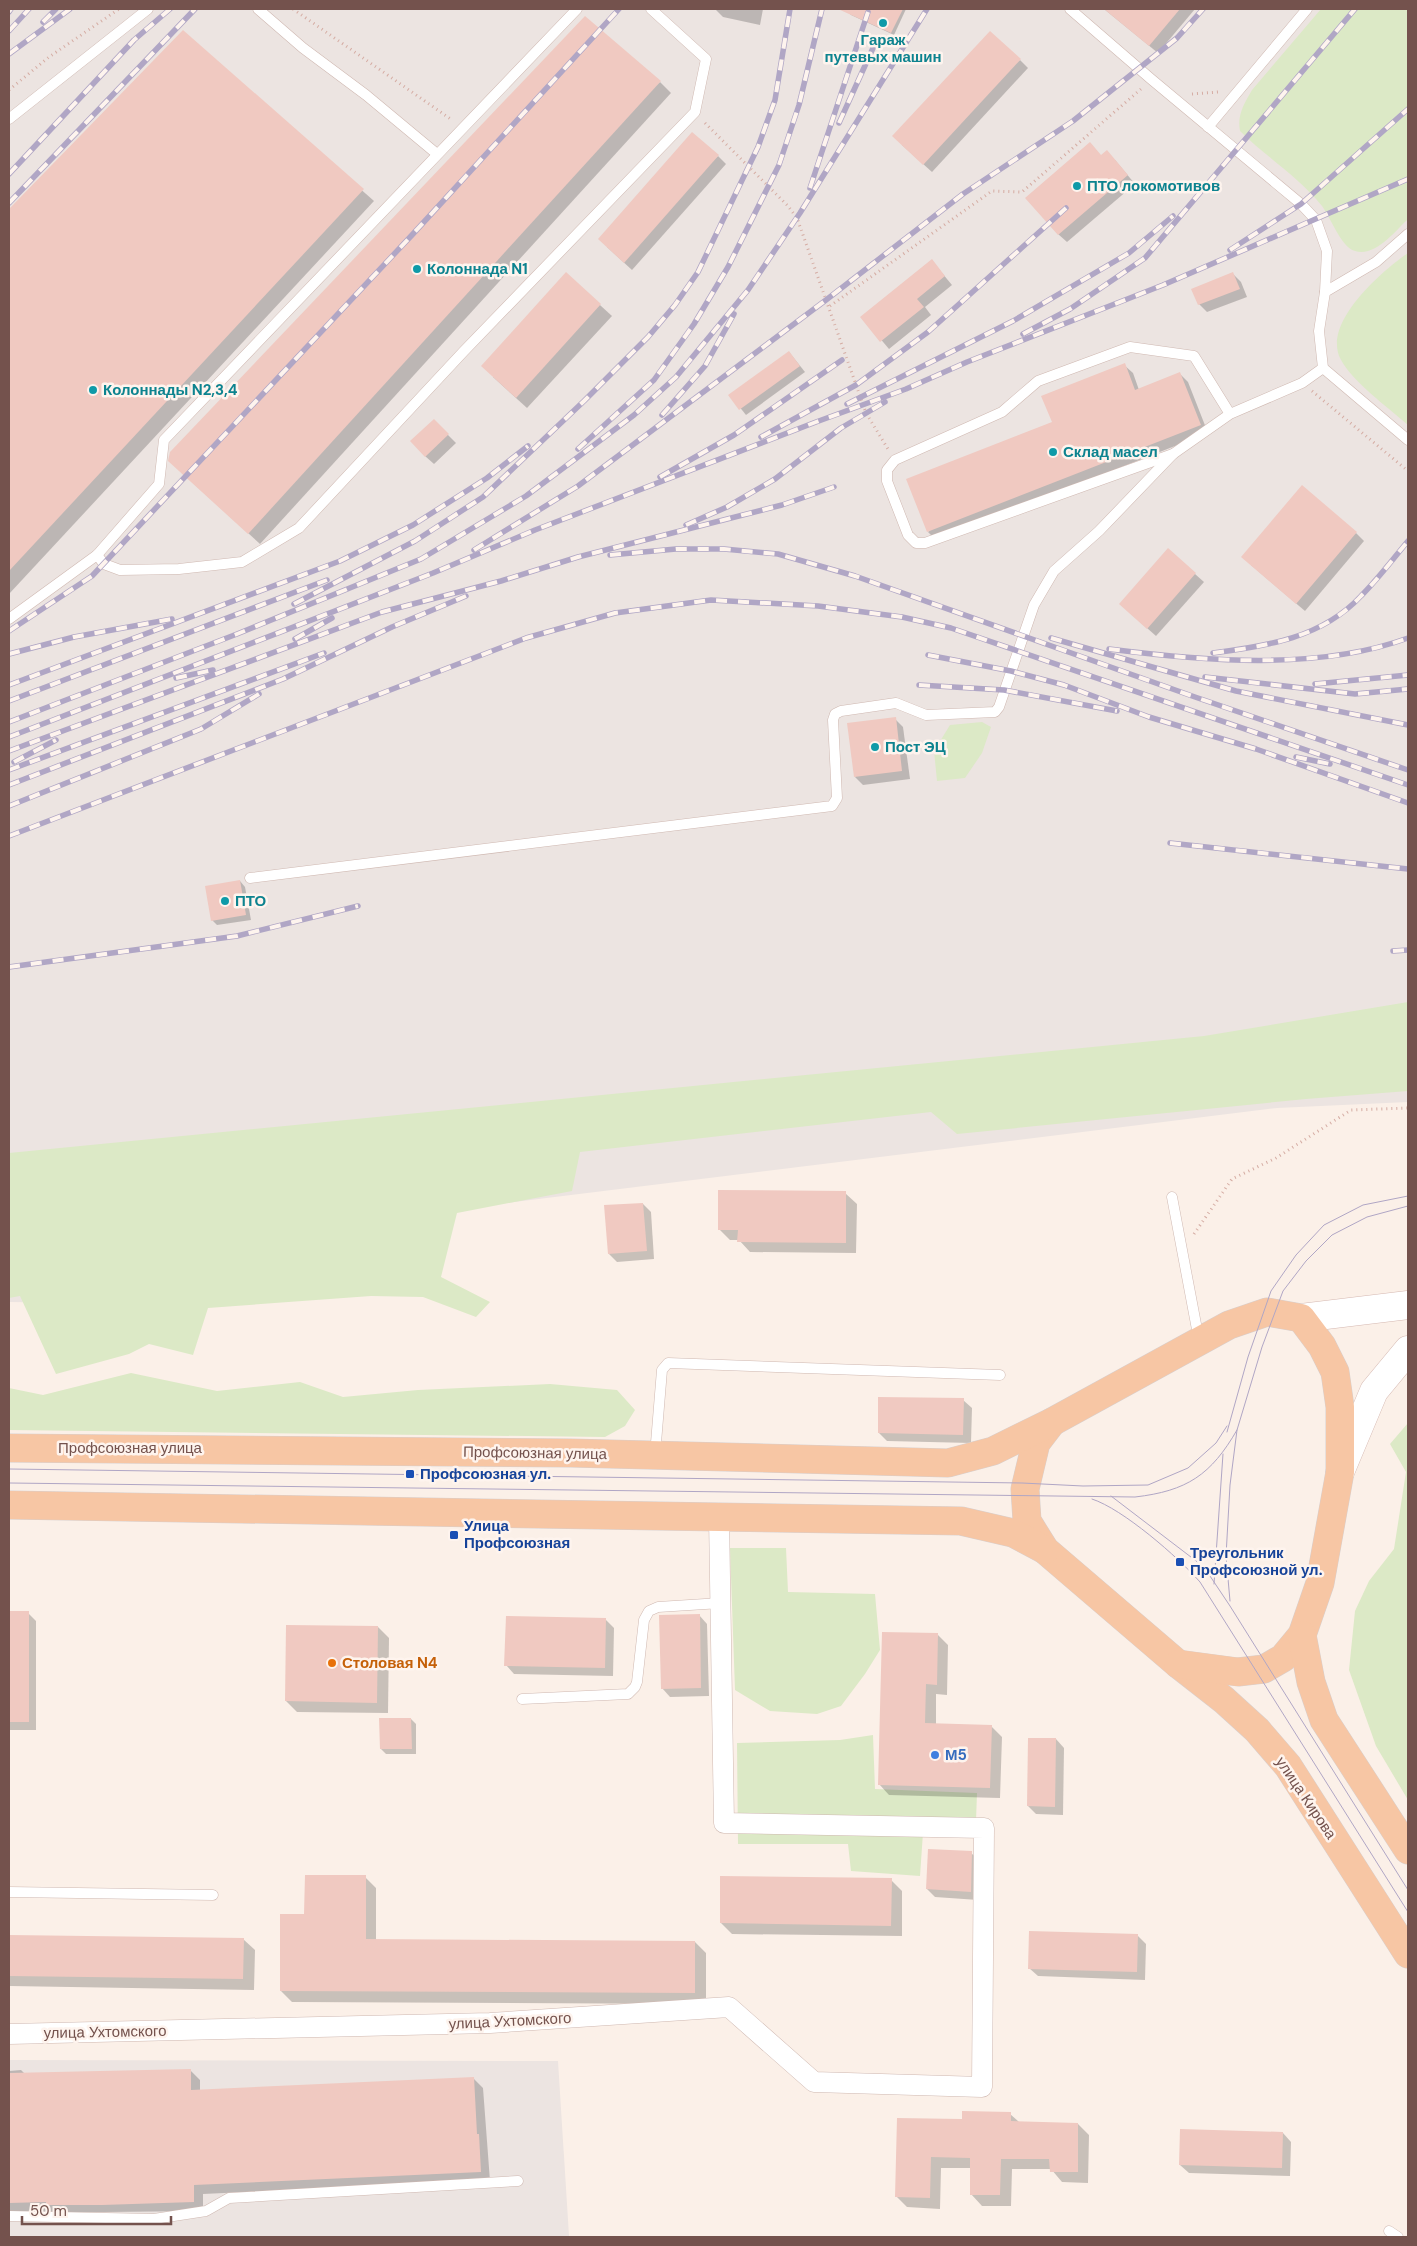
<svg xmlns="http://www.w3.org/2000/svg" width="1417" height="2246" font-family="'DM Sans',sans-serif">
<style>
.industrial{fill:#ece4e1}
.green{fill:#dce9c6}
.shadow{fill:#0003}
.building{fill:#f0c9c1}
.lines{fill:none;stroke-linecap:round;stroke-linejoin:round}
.service-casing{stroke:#cfb8b1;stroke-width:11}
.minor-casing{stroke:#cfb8b1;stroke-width:21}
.secondary-casing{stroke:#d5b8b1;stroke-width:29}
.primary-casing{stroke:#d8cfcd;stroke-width:29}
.path{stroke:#d5aca3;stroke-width:3;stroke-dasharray:1 4;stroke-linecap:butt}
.service{stroke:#fff;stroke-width:10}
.minor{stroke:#fff;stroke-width:20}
.secondary{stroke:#fff;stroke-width:28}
.primary{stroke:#f7c6a4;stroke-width:28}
.tram{stroke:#b0a6c5;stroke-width:1}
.rail-casing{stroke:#b0a6c5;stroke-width:5.5}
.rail{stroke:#fef4ee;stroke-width:4;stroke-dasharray:11;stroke-linecap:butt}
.culture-dot{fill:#0f9aa8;stroke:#fef4ee;stroke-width:2}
.transit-dot{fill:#1a4fb4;stroke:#fef4ee;stroke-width:2}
.food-dot{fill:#e8710a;stroke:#fef4ee;stroke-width:2}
.shop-dot{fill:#3f7fe0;stroke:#fef4ee;stroke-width:2}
.labels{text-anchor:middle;stroke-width:5;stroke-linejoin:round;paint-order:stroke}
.culture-label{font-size:15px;font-weight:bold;fill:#0d838f;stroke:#fef4ee;text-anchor:start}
.street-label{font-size:15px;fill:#74524d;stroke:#fef4ee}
.transit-label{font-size:15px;font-weight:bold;fill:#164399;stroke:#fef4ee;text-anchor:start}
.food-label{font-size:15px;font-weight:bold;fill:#c56008;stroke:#fef4ee;text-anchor:start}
.shop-label{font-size:15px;font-weight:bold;fill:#366cbe;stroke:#fef4ee;text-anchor:start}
</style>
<rect width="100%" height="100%" fill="#fbf0e8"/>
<g class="industrial">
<path d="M9,9H1408V1102L1277,1108L450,1210L165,1304L9,1302Z"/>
<path d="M9,2060L558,2061L569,2236L9,2237Z"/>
</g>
<g class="green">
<path d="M1321,9H1408V219C1395,231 1376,257 1355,251C1341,247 1331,218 1322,206C1299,177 1266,157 1240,131C1237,115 1244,104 1252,90Z"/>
<path d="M1408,253L1407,388L1408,425C1389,408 1351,381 1340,358C1323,322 1382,271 1408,253Z"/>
<path d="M982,722L991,727L982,753L965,778L937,781L934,751L950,725Z"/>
<path d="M1408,1002V1091L1306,1099L957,1134L931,1112L580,1152L572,1191L457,1213L441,1277L490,1302L476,1317L423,1297L371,1296L208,1308L193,1355L149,1344L129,1354L56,1374L20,1296L9,1298V1153L1204,1036Z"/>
<path d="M131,1373L217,1391L300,1382L343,1397L418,1390L550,1384L617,1390L635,1410L625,1426L605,1437L9,1430V1388L43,1395Z"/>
<path d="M1408,1423V1800L1376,1746L1349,1670L1355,1611L1369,1581L1394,1549L1406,1472L1390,1444Z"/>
<path d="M730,1548H786L788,1592L875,1594L880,1650L865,1674L841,1706L817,1714L770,1711L735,1690Z"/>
<path d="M873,1735L875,1789L977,1793L976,1821L924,1818L920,1876L851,1871L848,1844H738L737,1743L840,1740Z"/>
</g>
<g class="shadow">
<path d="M715,9H763L760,25L723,17Z"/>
<path d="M851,9H906L894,35L851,15L849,13Z"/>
<path d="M1104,9H1195L1158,53Z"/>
<path d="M183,32L374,201L9,594V211Z"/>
<path d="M1020,60L1028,68L932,172L902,145Z"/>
<path d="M660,82L671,93L260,544L181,472Z"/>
<path d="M718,156L726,164L632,270L607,247Z"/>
<path d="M1101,157L1115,160L1135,184L1067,242L1058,234Z"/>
<path d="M932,261L952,285L925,307L931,315L889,349L862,317Z"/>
<path d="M566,274L612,316L527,408L493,377Z"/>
<path d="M1233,274L1241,282L1247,297L1207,312L1199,304Z"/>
<path d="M789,352L805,372L746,415L730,395Z"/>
<path d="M1124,365L1133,373L1139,390L1180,374L1188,382L1208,433L936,540L928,532L1053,422Z"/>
<path d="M434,421L456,443L434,464L425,456Z"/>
<path d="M1356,533L1364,541L1305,611L1251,565Z"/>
<path d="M1168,550L1204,582L1156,636L1129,612Z"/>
<path d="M895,719L903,727L910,779L863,785L855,777Z"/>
<path d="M240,881L245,887L251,920L217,925L212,920Z"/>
<path d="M845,1193L857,1204L856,1253L750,1252L739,1240H730L719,1229Z"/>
<path d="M643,1204L651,1212L654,1259L617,1262L609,1254Z"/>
<path d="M963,1400L972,1408L971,1443L887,1441L879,1433Z"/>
<path d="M9,1613H28L36,1621V1730H9Z"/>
<path d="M699,1615L707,1624L709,1696L670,1697L662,1688Z"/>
<path d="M606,1620L614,1628L613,1676L514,1674L506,1665Z"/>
<path d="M378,1627L389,1638L388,1713L297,1712L286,1701Z"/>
<path d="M938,1635L948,1645L947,1695L936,1694V1724L991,1726L1002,1737L1000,1798L889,1795L879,1784Z"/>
<path d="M411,1719L416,1724V1754H386L381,1749Z"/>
<path d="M1056,1739L1064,1748L1063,1815L1036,1814L1028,1806Z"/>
<path d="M971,1853L980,1861L978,1900L935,1897L927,1889Z"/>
<path d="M365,1877L376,1888V1941L695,1942L706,1953V2004L292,2002L281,1991L306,1915Z"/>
<path d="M891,1880L902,1891V1936L732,1934L721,1923Z"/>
<path d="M9,1936L243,1939L255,1950L254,1990L9,1986Z"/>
<path d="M1138,1936L1146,1944L1145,1980L1038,1976L1029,1968Z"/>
<path d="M21,2070L25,2074L190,2070L200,2080V2091L474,2079L483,2088L490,2181L203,2194V2211L9,2213V2071Z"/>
<path d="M1010,2114L1019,2122L1078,2124L1089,2135L1088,2183L1062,2182L1051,2169H1012L1011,2206H982L971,2194V2168H941L940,2209L907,2207L896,2196L898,2119L963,2121Z"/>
<path d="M1283,2133L1291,2142L1290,2176L1189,2173L1180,2165Z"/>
</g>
<g class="building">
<path d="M838,9H903L891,33Z"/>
<path d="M1104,9H1180L1149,46Z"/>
<path d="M585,16L661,81L248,534L168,461L170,452Z"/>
<path d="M183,30L364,189L9,571V209Z"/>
<path d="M990,31L1021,59L923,165L892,136Z"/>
<path d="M692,132L719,155L624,263L598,239Z"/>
<path d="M1090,142L1101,155L1107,150L1128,175L1058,235L1025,198Z"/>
<path d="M932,259L945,276L917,299L924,307L880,342L860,317Z"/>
<path d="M566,272L601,304L516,398L481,366Z"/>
<path d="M1233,272L1240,289L1198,305L1191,289Z"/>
<path d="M789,351L800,366L739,410L728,395Z"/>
<path d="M1125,363L1135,390L1180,372L1201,425L927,532L906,479L1052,422L1041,396Z"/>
<path d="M434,419L449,434L425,457L410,441Z"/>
<path d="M1302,485L1357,532L1296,604L1241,557Z"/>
<path d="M1168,548L1196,573L1147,629L1119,604Z"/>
<path d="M896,717L902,771L854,777L847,723Z"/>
<path d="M240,880L246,915L211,921L205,886Z"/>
<path d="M718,1190L846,1191V1243L737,1242L738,1230H718Z"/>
<path d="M643,1203L647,1251L608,1254L604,1205Z"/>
<path d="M878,1397L964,1398L963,1435L878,1433Z"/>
<rect x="9" y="1611" width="20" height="111"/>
<path d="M700,1614L701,1688L661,1689L659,1615Z"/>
<path d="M506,1616L606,1618L605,1668L504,1666Z"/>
<path d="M286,1625L378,1626L377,1703L285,1701Z"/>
<path d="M882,1632L938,1633L937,1685L926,1684L925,1723L992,1725L990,1788L878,1785Z"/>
<path d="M379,1718H411L412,1749H380Z"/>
<path d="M1028,1738H1056L1055,1807L1027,1806Z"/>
<path d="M928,1849L972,1851L971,1892L926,1889Z"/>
<path d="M305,1875H366V1939L695,1941V1993L280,1991V1914H304Z"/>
<path d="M720,1876L892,1878L891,1926L720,1923Z"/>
<path d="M1029,1931L1138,1934L1137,1972L1028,1969Z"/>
<path d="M9,1935L244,1938L243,1979L9,1976Z"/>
<path d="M191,2069V2090L474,2077L477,2134H479L481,2172L194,2185V2202L102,2205H46V2202L9,2203V2073Z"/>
<path d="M962,2111L1011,2112V2121L1078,2123V2172H1050L1049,2159H1001L1000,2195H970V2158L931,2157L930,2198L895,2197L897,2118L962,2119Z"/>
<path d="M1180,2129L1283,2132L1282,2168L1179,2165Z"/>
</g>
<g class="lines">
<g class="service-casing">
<g id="service">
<path d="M258,9L303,48L366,95L437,154"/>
<path d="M1070,9L1151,79L1301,204L1316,220L1327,251L1325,292L1319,331L1323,368L1408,440"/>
<path d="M9,119L148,9"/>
<path d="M1208,127L1307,9"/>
<path d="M1325,292L1376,262L1408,234"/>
<path d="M1230,414L1173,454L925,543H916L908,535L887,481V470L895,460L1002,412L1038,381L1130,347L1194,356L1230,414L1302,383L1323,368"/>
<path d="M97,555L104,564L120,570L179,569L242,562L299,528L464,351L695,112L706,59L651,9"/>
<path d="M9,619L97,555L159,484L164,440L577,9"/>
<path d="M250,878L832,806L837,798L833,720L835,714L841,711L896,703L926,715L995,712L999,707L1034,605L1054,571L1099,531L1173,454"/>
<path d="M1172,1197L1199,1340"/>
<path d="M655,1455L662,1370L668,1363L1000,1375"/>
<path d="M522,1699L628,1694L635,1687L637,1682L644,1620L649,1611L658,1607L721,1603"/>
<path d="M9,1892L213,1895"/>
<path d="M9,2216L154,2219L206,2211L229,2198L518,2181"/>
<path d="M1389,2231L1398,2237"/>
</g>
</g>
<g class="minor-casing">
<path id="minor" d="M9,2034L490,2023L729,2007L814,2082L982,2087L984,1828L724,1823L719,1517"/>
</g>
<g class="secondary-casing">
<g id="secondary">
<path d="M1301,1318L1408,1305"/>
<path d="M1340,1472L1374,1391L1408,1350"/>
</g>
</g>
<g class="primary-casing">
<g id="primary">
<path d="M1052,1422L1036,1443L1025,1489L1027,1521L1045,1550L1178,1664L1224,1700L1257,1730L1288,1766L1408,1954"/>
<path d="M9,1448L571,1453L948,1463L993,1451L1052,1422L1229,1325L1267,1312L1301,1318L1322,1346L1335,1372L1340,1407V1472L1320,1583L1302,1635L1283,1658L1264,1669L1238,1672L1178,1664"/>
<path d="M9,1505L961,1521L1013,1533L1045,1550"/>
<path d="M1302,1635L1311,1682L1324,1720L1408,1850"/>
</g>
</g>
<g class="path">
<path d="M293,9L452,120"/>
<path d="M9,90L49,57L119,9"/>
<path d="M1192,94L1218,92"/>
<path d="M705,123L788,206L797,218L866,413L888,449"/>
<path d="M830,306L992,191L1022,192L1141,89"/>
<path d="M1312,391L1408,471"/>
<path d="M1194,1234L1232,1179L1276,1158L1351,1110L1408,1108"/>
</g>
<use href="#service" class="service"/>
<use href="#minor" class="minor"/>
<use href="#secondary" class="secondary"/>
<use href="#primary" class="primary"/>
<g class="tram">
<path d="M1227,1432L1248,1357L1271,1291L1296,1255L1324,1225L1363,1205L1408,1196"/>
<path d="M9,1469L1022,1483L1083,1486L1148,1485L1188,1468L1216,1443L1227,1426"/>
<path d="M9,1483L1135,1497C1187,1491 1211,1475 1237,1430"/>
<path d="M1111,1496L1204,1567L1230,1606L1408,1890"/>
<path d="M1092,1499C1123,1509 1178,1557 1200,1582L1408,1912"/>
<path d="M1214,1584L1223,1454"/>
<path d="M1230,1601L1226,1556L1230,1485L1237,1430L1262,1347L1283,1291L1306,1261L1332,1235L1367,1217L1408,1206"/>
</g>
<g class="rail-casing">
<g id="rail">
<path d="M9,12L11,9"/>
<path d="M43,22L56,9"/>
<path d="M9,31L29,9"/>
<path d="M9,54L70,9"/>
<path d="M839,123L873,48"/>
<path d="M9,174L134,40L170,9"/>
<path d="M810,188L868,12"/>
<path d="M9,203L195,9"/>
<path d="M1230,250L1301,204L1408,109"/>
<path d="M1023,334L1070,309L1145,258L1355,9"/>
<path d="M847,404L1013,321L1129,253L1173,216"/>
<path d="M662,415L705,366L734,314"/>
<path d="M761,437L856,385L928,332L1066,208"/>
<path d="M578,449L654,380L694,324L728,267L779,165L799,105L822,9"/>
<path d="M660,477L734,435L842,360"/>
<path d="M686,525L727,507L775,479L841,428L885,402"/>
<path d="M474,550L578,486L826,300L963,194L1073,121L1177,38L1203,9"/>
<path d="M610,555L676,549H724L778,554L855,576L1195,697L1408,770"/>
<path d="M294,604L415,541L483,497L584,401L648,337L675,305L698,272L758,147L775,100L790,9"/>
<path d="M9,631L92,576L412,235L619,9"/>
<path d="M1051,638L1236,691L1408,725"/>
<path d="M295,639L332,618"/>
<path d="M1109,649C1203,661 1318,671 1408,638"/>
<path d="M1213,653C1267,646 1322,638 1361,596C1378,579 1393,559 1408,541"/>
<path d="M9,654L74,637L172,619"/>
<path d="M928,655L1011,671L1064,685L1149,717L1256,749L1408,803"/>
<path d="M1205,677L1355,694L1408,689"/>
<path d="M176,678L213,670"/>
<path d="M1315,684L1408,675"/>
<path d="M9,685L340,561L413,525L487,478L528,446"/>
<path d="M919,685L1004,690L1117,711"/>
<path d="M9,701L327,580"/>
<path d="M9,722L237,634L421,559L526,496L634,415L676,377L748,290L800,213L927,9"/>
<path d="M9,737L433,573L535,530L816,422L906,389L967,362L1163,285L1408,179"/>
<path d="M9,751L382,612L501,581L578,557L782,505L834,487"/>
<path d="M1296,757L1330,764"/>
<path d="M14,762L56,740"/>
<path d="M9,770L324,653"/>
<path d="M9,785L283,679L392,627L466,596"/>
<path d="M9,806L201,729L259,694"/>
<path d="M9,836L526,638L615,613L711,600L818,606L902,617L951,628L1408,785"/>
<path d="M1170,843L1408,869"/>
<path d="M1393,951L1408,950"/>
<path d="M9,967L237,936L358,906"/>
</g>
</g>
<use href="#rail" class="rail"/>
</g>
<g class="culture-dot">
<circle cx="883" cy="23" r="5"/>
<circle cx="1077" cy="186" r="5"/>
<circle cx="417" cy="269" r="5"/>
<circle cx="93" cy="390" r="5"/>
<circle cx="1053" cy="452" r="5"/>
<circle cx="875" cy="747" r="5"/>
<circle cx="225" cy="901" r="5"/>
</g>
<g class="transit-dot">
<rect x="405" y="1469" width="10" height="10" rx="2.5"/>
<rect x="449" y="1530" width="10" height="10" rx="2.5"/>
<rect x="1175" y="1557" width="10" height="10" rx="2.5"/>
</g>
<circle class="food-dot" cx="332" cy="1663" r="5"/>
<circle class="shop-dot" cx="935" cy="1755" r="5"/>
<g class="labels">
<g class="culture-label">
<text x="883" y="45" text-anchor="middle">Гараж<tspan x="883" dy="17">путевых машин</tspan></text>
<text x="1087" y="191">ПТО локомотивов</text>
<text x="427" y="274">Колоннада N1</text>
<text x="103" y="395">Колоннады N2,3,4</text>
<text x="1063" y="457">Склад масел</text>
<text x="885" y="752">Пост ЭЦ</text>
<text x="235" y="906">ПТО</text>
</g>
<g class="street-label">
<text x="130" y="1453">Профсоюзная улица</text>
<text transform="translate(535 1453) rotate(1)" y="5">Профсоюзная улица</text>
<text transform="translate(1306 1798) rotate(56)" y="5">улица Кирова</text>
<text transform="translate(510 2021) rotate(-3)" y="5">улица Ухтомского</text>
<text transform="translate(105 2032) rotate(-1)" y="5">улица Ухтомского</text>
</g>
<g class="transit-label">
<text x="420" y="1479">Профсоюзная ул.</text>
<text x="464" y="1531">Улица<tspan x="464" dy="17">Профсоюзная</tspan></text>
<text x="1190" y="1558">Треугольник<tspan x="1190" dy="17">Профсоюзной ул.</tspan></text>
</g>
<g class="food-label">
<text x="342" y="1668">Столовая N4</text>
</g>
<g class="shop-label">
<text x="945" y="1760">М5</text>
</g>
</g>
<rect width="1417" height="2246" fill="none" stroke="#74524d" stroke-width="20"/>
<path d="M22 2216v8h149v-8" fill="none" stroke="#74524d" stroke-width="2.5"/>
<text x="30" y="2216" font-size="15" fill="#74524d" stroke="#fef4ee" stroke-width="4" paint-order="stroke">50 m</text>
</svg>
